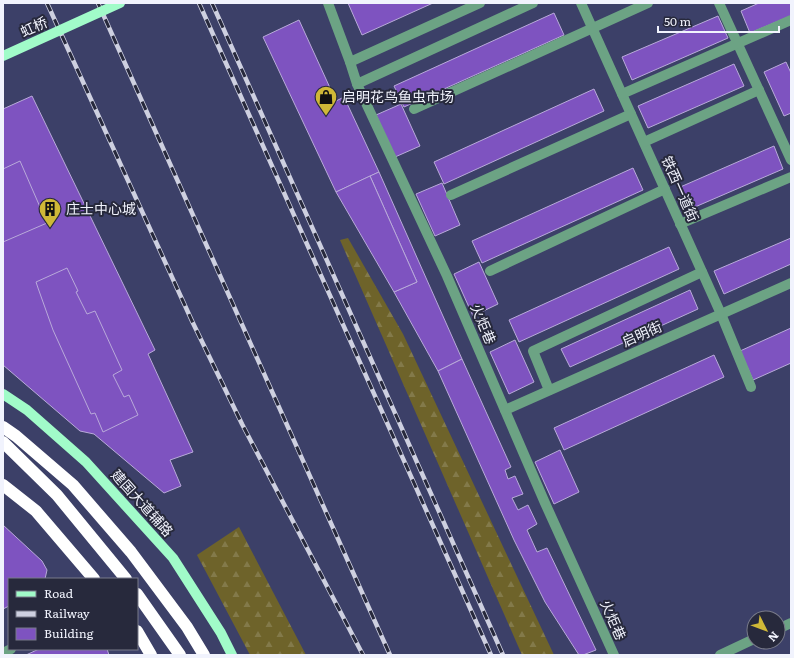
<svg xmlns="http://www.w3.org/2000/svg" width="794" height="658" font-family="Literata,'Noto Sans SC',serif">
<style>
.forest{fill:url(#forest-firs)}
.building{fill:#7e53c0;stroke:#b9aada}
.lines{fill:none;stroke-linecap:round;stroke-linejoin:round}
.minor{stroke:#6ca384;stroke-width:10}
.major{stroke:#a1fbc9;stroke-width:10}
.highway{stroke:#fff;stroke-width:12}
.rail-casing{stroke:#ced0e0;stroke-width:4.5}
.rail{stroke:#27293c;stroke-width:3;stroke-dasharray:9;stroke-linecap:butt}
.major-bridge{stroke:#a1fbc9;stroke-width:10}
.labels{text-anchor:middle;stroke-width:4;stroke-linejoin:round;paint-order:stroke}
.street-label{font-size:14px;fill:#f1f3fd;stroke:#27293c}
.poi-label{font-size:14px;fill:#f1f3fd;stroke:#27293c;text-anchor:start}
</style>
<defs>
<pattern id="forest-firs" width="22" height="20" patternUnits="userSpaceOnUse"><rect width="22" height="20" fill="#6e632a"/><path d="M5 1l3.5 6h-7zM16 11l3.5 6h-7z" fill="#837a4a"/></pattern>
</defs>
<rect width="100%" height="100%" fill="#3c4068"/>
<g class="forest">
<path d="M348,238L403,334L554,655H522L340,240Z"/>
<path d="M239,527L306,655H250L197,555Z"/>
</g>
<g class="building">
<path d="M348,3H433L362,35Z"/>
<path d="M759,3H791V16L750,33L741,11Z"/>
<path d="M554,13L564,35L404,107L394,86Z"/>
<path d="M718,16L728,38L632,80L622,57Z"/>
<path d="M299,20L336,101L344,97L379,172L336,192L263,37Z"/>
<path d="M786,62L791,73V113L784,116L764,72Z"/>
<path d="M734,64L744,86L648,128L638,106Z"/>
<path d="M594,89L604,111L444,184L434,162Z"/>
<path d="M32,96L155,350L148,354L193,452L170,460L181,486L164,493L94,434L80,431L3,365V109Z"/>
<path d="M401,104L420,146L395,157L376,115Z"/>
<path d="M774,146L783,169L688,210L678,188Z"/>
<path d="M20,161L47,223L3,242V169Z"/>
<path d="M633,168L643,190L482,263L472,241Z"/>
<path d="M379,172L462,359L438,371L394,292L417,282L370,176Z"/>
<path d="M370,176L417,282L394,292L336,192Z"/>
<path d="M442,183L460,225L435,236L416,194Z"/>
<path d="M791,238V264L724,294L714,271Z"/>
<path d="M669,247L679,269L519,342L509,320Z"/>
<path d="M479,262L498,304L473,316L454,274Z"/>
<path d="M67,268L78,291L76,292L87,314L95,311L122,370L113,375L124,397L129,395L138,415L103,432L95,413L91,414L53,330L38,288L36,282Z"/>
<path d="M690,290L698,309L570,367L561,349Z"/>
<path d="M791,328V363L753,380L740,351Z"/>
<path d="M515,340L534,382L509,394L490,352Z"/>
<path d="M714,355L724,377L564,450L554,428Z"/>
<path d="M462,359L511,467L505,470L508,479L515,476L523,494L512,498L518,510L528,505L537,524L527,530L537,552L547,548L596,650L583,655H579L545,602L514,540L438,371Z"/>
<path d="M560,450L579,492L554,504L535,462Z"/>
<path d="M3,525L42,561L47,570L45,579H9V606L3,609Z"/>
<path d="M39,649H107L109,655H26Z"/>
</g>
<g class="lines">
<g class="minor">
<path d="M328,3L350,62L357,84L447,276L545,503L614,655"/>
<path d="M581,3L721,314L751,387"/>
<path d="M719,3L791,160"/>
<path d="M350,62L480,3"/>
<path d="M357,84L533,3"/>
<path d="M622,94L791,20"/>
<path d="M414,109L648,3"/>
<path d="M644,142L759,90"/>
<path d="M451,195L631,114"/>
<path d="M680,224L791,177"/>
<path d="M490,271L665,189"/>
<path d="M549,390L533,351L702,272"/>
<path d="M505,410L791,283"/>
<path d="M778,629L791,623"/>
<path d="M3,653L11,649"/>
<path d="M720,655L754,639"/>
</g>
<path class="major" d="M3,394L27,410L86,462L173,558L221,633L232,655"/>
<g class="highway">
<path d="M3,427L16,436L73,485L131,552L187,627L204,655"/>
<path d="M3,442L57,495L126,579"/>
<path d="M3,485L36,511L94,579"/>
<path d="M137,594L180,655"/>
<path d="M137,631L151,655"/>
</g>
<g class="rail-casing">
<g id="rail">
<path d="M47,3L192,321L242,424L363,655"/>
<path d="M98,3L390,655"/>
<path d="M199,3L491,655"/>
<path d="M212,3L503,655"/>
</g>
</g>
<use href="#rail" class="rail"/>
<path class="major-bridge" d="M3,56L120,3"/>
</g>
<defs>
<g id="shop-pin" transform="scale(1.15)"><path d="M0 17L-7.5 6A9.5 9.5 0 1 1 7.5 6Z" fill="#cfb837" stroke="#27293c"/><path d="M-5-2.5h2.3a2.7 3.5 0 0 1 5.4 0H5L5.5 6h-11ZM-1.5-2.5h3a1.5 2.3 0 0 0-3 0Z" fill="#111"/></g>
<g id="building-pin" transform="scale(1.15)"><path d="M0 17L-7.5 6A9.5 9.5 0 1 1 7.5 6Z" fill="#cfb837" stroke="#27293c"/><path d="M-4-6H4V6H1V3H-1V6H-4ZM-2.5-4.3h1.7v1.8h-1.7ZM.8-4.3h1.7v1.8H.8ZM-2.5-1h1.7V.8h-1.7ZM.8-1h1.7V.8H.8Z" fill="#111"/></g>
</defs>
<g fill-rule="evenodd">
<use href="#shop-pin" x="326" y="97"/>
<use href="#building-pin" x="50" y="209"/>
</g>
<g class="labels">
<g class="street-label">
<text transform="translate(34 27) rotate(-24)" y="5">虹桥</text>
<text transform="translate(680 189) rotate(66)" y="5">铁西一道街</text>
<text transform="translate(483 324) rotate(67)" y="5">火炬巷</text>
<text transform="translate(642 334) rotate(-24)" y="5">启明街</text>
<text transform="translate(142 503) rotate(48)" y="5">建国大道辅路</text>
<text transform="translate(613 620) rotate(66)" y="5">火炬巷</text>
</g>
<g class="poi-label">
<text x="342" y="102">启明花鸟鱼虫市场</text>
<text x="66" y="214">庄士中心城</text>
</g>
</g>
<rect width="794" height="658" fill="none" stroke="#f1f3fd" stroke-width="8"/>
<rect x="8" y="578" width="130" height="72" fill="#27293c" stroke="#787a89"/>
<rect x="16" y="591" width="20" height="6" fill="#a1fbc9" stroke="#787a89"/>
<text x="44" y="598" font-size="12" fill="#f1f3fd">Road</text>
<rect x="16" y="611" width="20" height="6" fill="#ced0e0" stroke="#787a89"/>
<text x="44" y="618" font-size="12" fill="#f1f3fd">Railway</text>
<rect x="16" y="628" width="20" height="12" fill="#7e53c0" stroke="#787a89"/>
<text x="44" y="638" font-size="12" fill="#f1f3fd">Building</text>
<g transform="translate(766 630) rotate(132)"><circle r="19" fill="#27293c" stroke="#787a89"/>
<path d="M0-3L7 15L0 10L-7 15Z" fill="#cfb837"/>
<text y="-6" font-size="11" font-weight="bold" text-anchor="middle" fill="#f1f3fd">N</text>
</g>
<path d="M658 26v6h121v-6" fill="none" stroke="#f1f3fd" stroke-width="2"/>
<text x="664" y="26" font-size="12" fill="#f1f3fd" stroke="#27293c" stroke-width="3" paint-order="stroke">50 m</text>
</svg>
